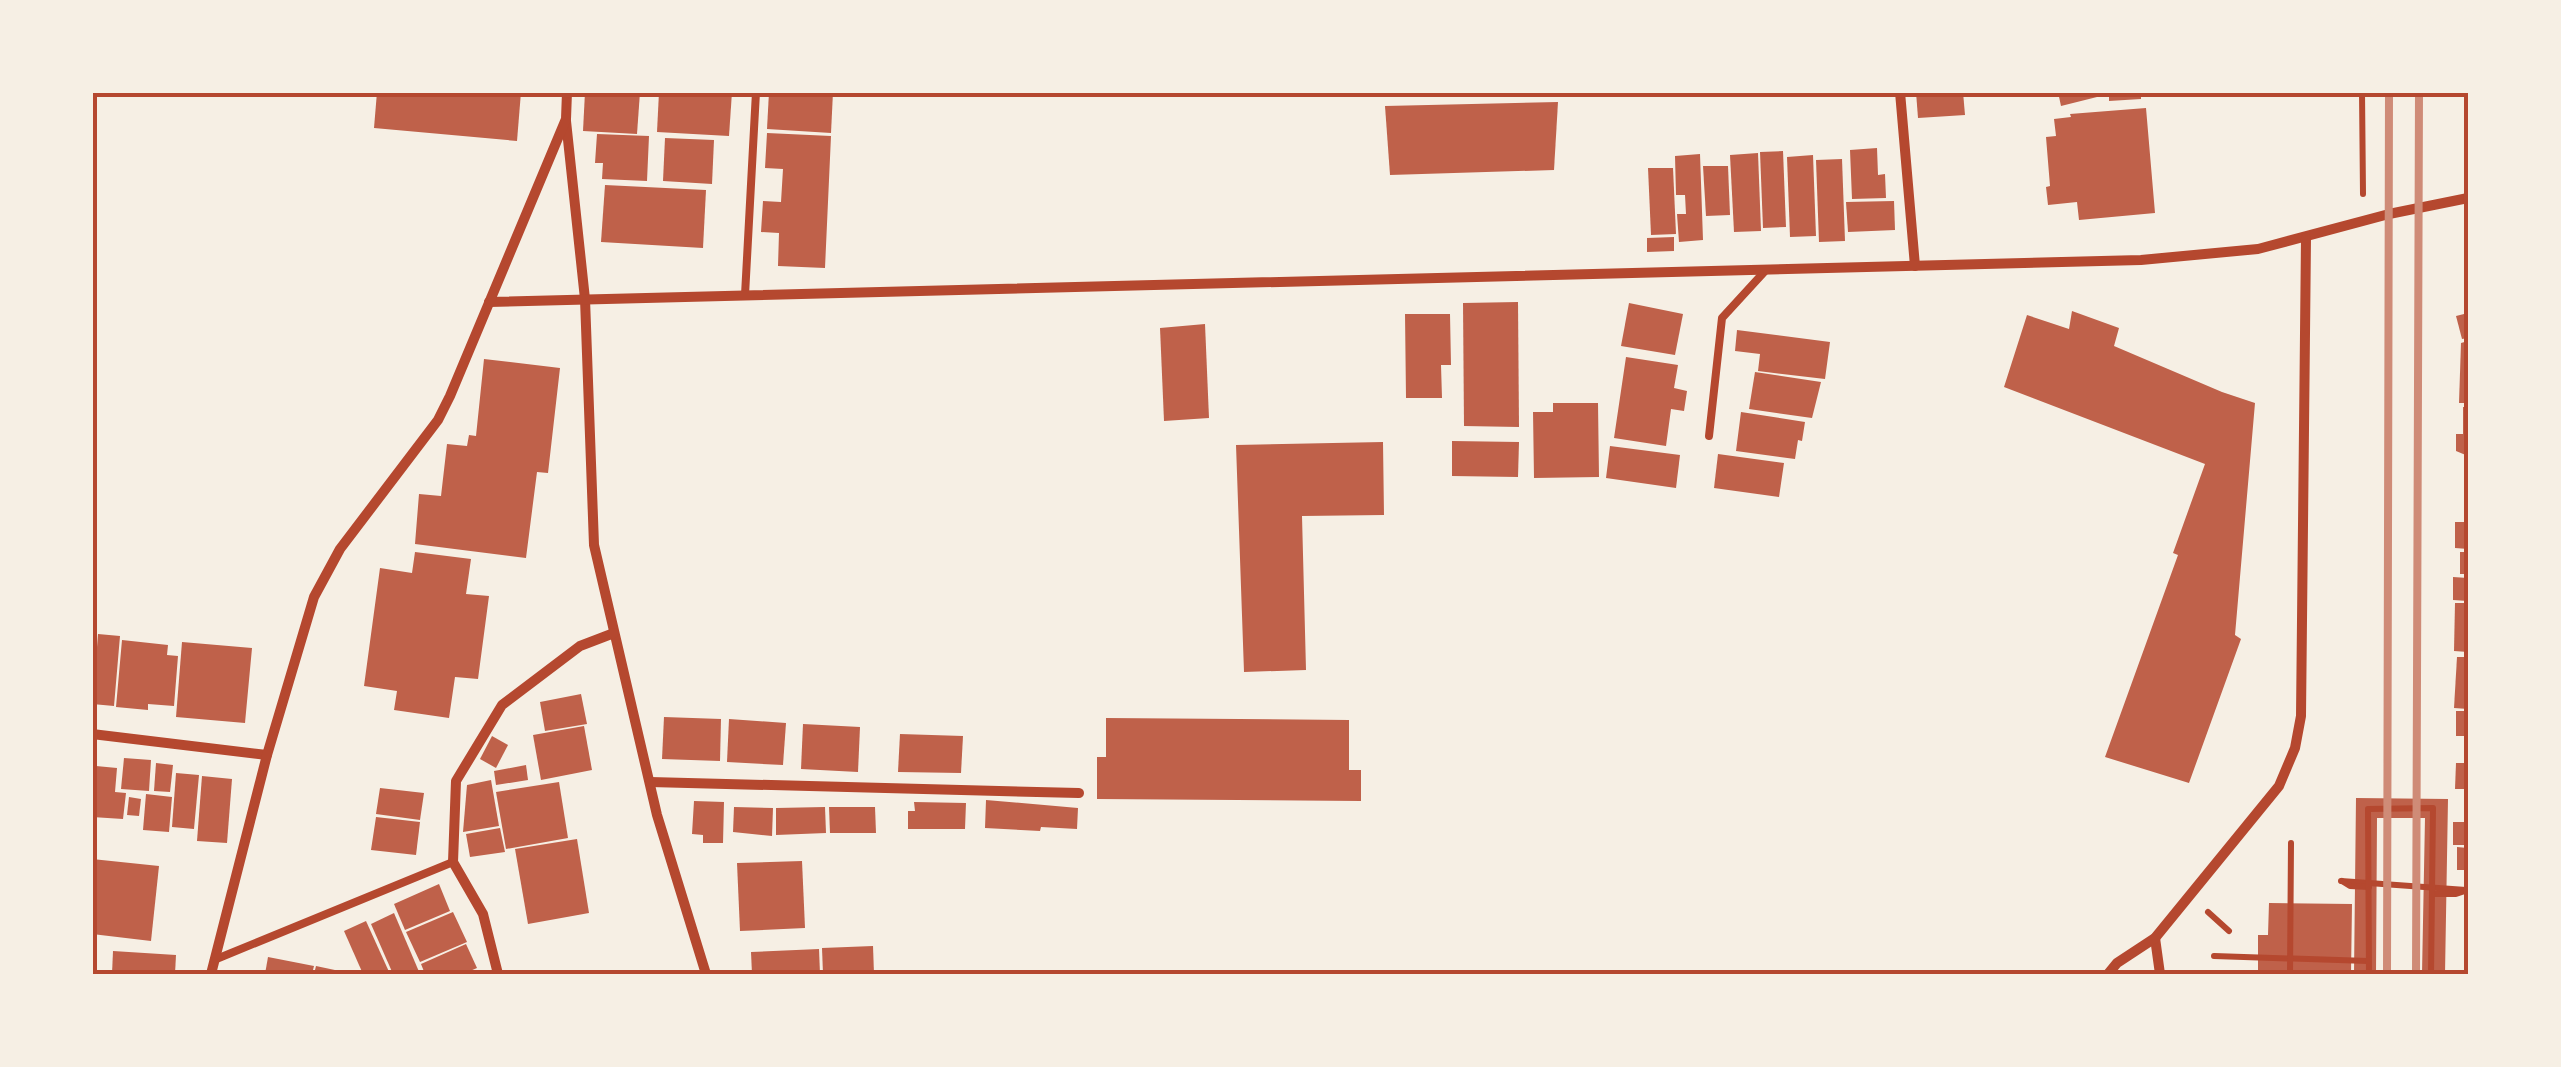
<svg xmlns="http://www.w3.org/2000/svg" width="2561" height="1067" font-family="Arial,sans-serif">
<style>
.building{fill:#bf614a}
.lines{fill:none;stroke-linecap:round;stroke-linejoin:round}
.path{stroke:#b5482f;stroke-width:6}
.service{stroke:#b5482f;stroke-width:8}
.minor{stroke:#b5482f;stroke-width:10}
.rail{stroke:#cf8b77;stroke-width:8}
.neatline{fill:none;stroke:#b5482f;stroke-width:4}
</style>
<rect width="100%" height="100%" fill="#f6efe4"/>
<g class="building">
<path d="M377,92H521L517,141L374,128Z"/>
<path d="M585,92H640L637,134L583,131Z"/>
<path d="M659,92H732L729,136L657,132Z"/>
<path d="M769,92H833L831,133L767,129Z"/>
<path d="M1916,92H1963L1965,115L1918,118Z"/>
<path d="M2058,92H2141V99L2109,101V94L2061,106Z"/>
<path d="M1558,102L1554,170L1390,175L1385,106Z"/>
<path d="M2146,108L2155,213L2079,220L2077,202L2048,205L2046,187L2050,186L2046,137L2056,136L2054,119L2071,117L2070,114Z"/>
<path d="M767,133L831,136L825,268L778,266L779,233L761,232L763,201L781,202L783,169L765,168Z"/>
<path d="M597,134L649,136L647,181L602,179L603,163H595Z"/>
<path d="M665,138L714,140L712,184L663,181Z"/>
<path d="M1877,148L1878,175L1885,174L1886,198L1852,199L1850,150Z"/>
<path d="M1783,151L1786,227L1763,228L1760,152Z"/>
<path d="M1758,153L1761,231L1734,232L1730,155Z"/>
<path d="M1700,154L1703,240L1679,242L1677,214H1686L1685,195H1676L1675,156Z"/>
<path d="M1813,155L1816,236L1790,237L1787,157Z"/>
<path d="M1842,159L1845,241L1819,242L1816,160Z"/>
<path d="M1703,166H1728L1730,215L1706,216Z"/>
<path d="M1648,168H1673L1676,234L1651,235Z"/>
<path d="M605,185L706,190L703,248L601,242Z"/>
<path d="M1894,201L1895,230L1848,232L1846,202Z"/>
<path d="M1674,237V251L1647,252V238Z"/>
<path d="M1518,302L1519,427L1464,426L1463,303Z"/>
<path d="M1629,303L1683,314L1675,355L1621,346Z"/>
<path d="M2072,311L2119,328L2114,346L2222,392L2255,403L2235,635L2241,639L2189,783L2105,757L2178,555L2173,553L2205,464L2004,387L2027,315L2069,329Z"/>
<path d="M2468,313V338L2462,339L2456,316Z"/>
<path d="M1405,314H1450L1451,365H1441L1442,398H1406Z"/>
<path d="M1205,324L1209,418L1164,421L1160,328Z"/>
<path d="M1737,330L1830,342L1825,379L1758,371L1760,354L1735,351Z"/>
<path d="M2468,341V403H2459L2461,343Z"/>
<path d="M1626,357L1678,365L1674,388L1687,391L1684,411L1671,409L1666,446L1614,438Z"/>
<path d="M484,359L560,368L548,473L537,472L526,558L415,544L419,494L441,496L447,444L467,446L469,435L476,436Z"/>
<path d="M1755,372L1821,382L1812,418L1749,409Z"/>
<path d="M1553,403H1598L1599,477L1534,478L1533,412H1553Z"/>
<path d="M2463,407H2468V456L2456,451V434H2463Z"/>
<path d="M1741,412L1805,422L1802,441L1798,440L1795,459L1736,451Z"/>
<path d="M1452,441L1519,442L1518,477L1452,476Z"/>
<path d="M1383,442L1384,515L1302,516L1306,670L1244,672L1236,445Z"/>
<path d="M1610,446L1680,455L1676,488L1606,478Z"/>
<path d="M1718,454L1784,463L1779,497L1714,488Z"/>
<path d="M2455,522H2468V549L2455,548Z"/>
<path d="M415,552L471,559L466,594L489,596L478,679L455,677L449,718L394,710L397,691L364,686L380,568L412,573Z"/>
<rect x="2460" y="552" width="8" height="22"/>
<path d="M2453,577L2468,578V601L2453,600Z"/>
<path d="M2455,603H2468V652L2454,651Z"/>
<path d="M98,634L120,636L114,706L92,704V660H96Z"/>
<path d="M122,640L168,645L167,655L178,656L174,706L148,704V710L116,707Z"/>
<path d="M182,642L252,648L245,723L176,717Z"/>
<path d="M2457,657H2468V709L2454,708Z"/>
<path d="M581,694L587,724L545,731L540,702Z"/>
<rect x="2456" y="711" width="12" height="25"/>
<path d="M664,717L721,719L720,761L662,759Z"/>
<path d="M1106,718L1349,720V770H1361V801L1097,799V757H1106Z"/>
<path d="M729,719L786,723L783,765L727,762Z"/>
<path d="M803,724L860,727L858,772L801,769Z"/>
<path d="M584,726L592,770L541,780L533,735Z"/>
<path d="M900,734L963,736L961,773L898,772Z"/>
<path d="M492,736L508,745L496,768L480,759Z"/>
<path d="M124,758L151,760L149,791L121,789Z"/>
<path d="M156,763L173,765L170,792L154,791Z"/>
<path d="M2456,763H2468V789H2455Z"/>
<path d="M526,765L528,780L496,785L494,771Z"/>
<path d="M96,766L117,768L115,792L126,793L123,819L92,817Z"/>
<path d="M176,773L199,775L194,829L172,827Z"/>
<path d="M202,776L232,779L227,843L197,841Z"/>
<path d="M491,780L499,826L463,832L467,785Z"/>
<path d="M559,782L568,838L506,849L496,792Z"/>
<path d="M380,788L424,793L420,820L376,814Z"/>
<path d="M146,794L172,797L169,832L143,830Z"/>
<path d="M129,797L141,799L139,816L127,815Z"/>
<path d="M2356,798L2448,799L2445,974H2422L2425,818H2377L2376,974H2354Z"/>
<path d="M986,800L1078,808L1077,829L1041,827L1040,831L985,828Z"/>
<path d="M694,801L724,802L723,843H703V835L692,834Z"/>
<path d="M914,802L966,803L965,829H908V811H915Z"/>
<path d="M734,807L773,808L772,836L733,832Z"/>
<path d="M825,807L826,833L776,835V808Z"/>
<path d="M829,807H875L876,833H830Z"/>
<path d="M376,817L420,822L416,855L371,850Z"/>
<rect x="2453" y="822" width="15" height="23"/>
<path d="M500,828L505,852L470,857L466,834Z"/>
<path d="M577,839L589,913L528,924L515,849Z"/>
<path d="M2457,847L2468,848V870H2457Z"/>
<path d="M92,859L159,866L151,941L92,934Z"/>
<path d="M802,861L805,928L740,931L737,863Z"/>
<path d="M439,884L450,911L405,930L394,904Z"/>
<path d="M2269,903L2352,904L2351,974H2258V935H2268Z"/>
<path d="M453,912L467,942L420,962L406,932Z"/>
<path d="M394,913L420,974H393L371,924Z"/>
<path d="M366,921L390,974H363L344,931Z"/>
<path d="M466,944L477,968L463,974H425L421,964Z"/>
<path d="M873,946L874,974H823L822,948Z"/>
<path d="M819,949L820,974H752L751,952Z"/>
<path d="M113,951L176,955L175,974H112Z"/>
<path d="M268,957L314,966L312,974H265Z"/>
<path d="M316,966L349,973V974H314Z"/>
</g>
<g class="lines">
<g class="path">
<path d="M2362,92L2363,194"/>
<path d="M2341,881L2466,890"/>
<path d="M2342,881L2350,886L2369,887"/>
<path d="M2432,894H2456L2465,891"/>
<path d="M2208,912L2229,931"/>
<path d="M2214,956L2368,961"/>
<path d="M2290,974L2291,843"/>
<path d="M2369,974L2368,809L2433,808L2431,974"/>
</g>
<g class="service">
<path d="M745,295L756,92"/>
<path d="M1709,436L1722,318L1766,270"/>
<path d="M214,960L453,862"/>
</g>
<g class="minor">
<path d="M1900,92L1915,266"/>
<path d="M566,121L585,299L594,545L657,815L706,974"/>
<path d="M489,302L2141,260L2258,249L2389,214L2468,198"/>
<path d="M92,734L267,755"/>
<path d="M650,782L1079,793"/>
<path d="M2155,938L2160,974"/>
<path d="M211,974L267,755L314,597L340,549L438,420L450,396L566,119L567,92"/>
<path d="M498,974L483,914L453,862L456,781L502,705L580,646L614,633"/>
<path d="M2108,974L2117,963L2155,938L2279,786L2295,748L2301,716L2306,238"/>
</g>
<g class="rail">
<path d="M2387,974L2389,92"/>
<path d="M2416,974L2419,92"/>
</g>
</g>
<rect width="2561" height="1067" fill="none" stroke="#f6efe4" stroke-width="190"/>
<rect x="95" y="95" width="2371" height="877" class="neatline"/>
</svg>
